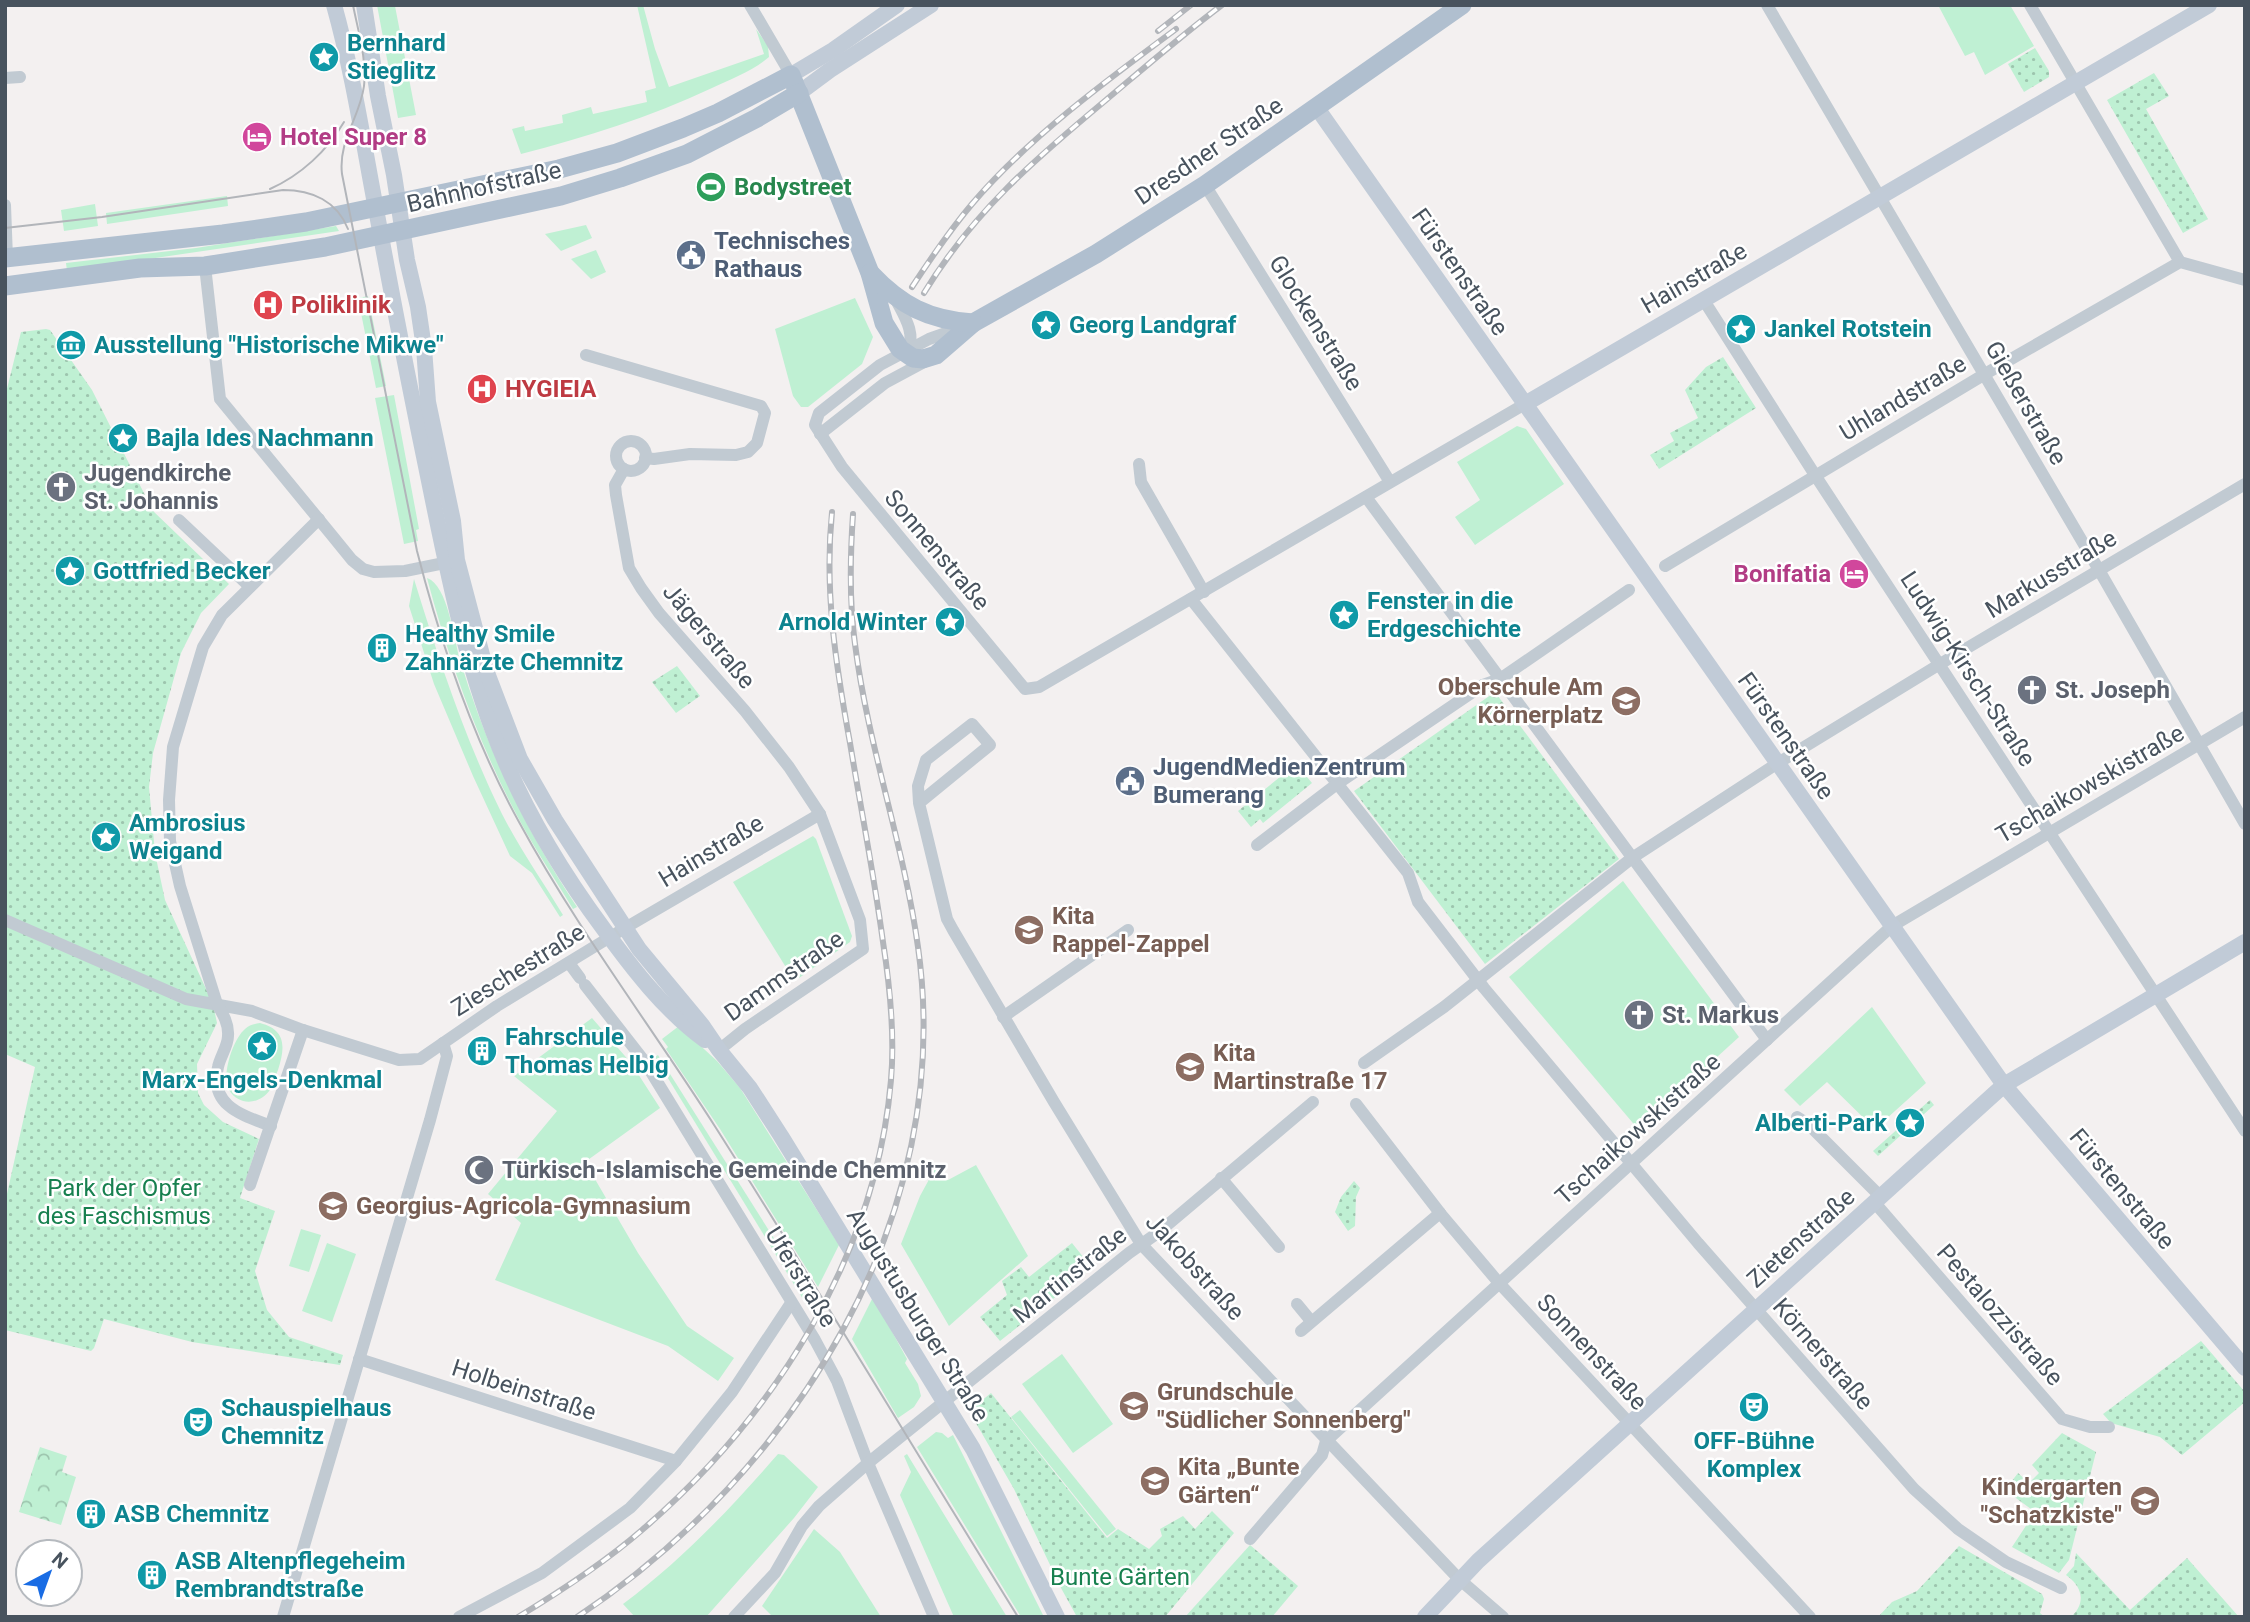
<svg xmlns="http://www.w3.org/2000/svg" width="2250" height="1622" font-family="Roboto,sans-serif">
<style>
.grass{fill:#bff0d3}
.forest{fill:url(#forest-crowns)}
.park{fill:url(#park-dots)}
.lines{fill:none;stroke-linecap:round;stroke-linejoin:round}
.street{stroke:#c1cad2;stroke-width:12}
.secondary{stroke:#c1cbd7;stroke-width:16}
.primary{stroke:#b0bfcf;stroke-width:19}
.tram{stroke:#b2b5ba;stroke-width:2}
.rail-casing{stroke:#b2b5ba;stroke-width:6}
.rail{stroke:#fff;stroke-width:3.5;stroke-dasharray:10;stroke-linecap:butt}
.labels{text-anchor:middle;stroke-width:5;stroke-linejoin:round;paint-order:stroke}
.culture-label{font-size:24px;font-weight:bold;fill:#0d838f;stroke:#fff;text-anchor:start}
.hotel-label{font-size:24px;font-weight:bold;fill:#b23c85;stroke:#fff;text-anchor:start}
.street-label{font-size:24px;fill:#48535e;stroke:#fff}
.leisure-label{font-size:24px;font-weight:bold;fill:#27864d;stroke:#fff;text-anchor:start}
.service-label{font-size:24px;font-weight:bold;fill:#4e5e75;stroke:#fff;text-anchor:start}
.health-label{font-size:24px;font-weight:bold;fill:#be3a42;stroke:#fff;text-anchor:start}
.worship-label{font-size:24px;font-weight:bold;fill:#5b616d;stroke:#fff;text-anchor:start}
.education-label{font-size:24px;font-weight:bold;fill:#785e54;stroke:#fff;text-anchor:start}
.park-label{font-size:24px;fill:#17804f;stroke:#fff}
</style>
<defs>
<pattern id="forest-crowns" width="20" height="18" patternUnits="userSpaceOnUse" patternTransform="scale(1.75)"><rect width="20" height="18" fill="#bff0d3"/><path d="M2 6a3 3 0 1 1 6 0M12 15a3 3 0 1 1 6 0" fill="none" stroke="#9dc5ae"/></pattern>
<pattern id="park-dots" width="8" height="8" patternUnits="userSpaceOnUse" patternTransform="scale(1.75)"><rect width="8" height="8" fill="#bff0d3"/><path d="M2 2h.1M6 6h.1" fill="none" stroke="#9dc5ae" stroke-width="1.8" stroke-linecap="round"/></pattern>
</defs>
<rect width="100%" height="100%" fill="#f3f0f0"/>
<g class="grass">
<path d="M377,5H386L387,7L395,6L416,115L398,118Z"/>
<path d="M637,5H643L655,49L669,87L764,54L756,29L768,46L769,57C753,71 731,79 712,88C650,117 587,137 521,154L512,129L524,126L525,131L563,123L562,115L591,107L593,114L647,102L645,91L656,88Z"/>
<path d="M1938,5H2010L2034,46L1985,75L1974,52L1965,56Z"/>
<path d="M227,196L228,206L107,224L106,213Z"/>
<path d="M95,204L98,226L64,231L61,210Z"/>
<path d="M586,225L592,238L561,251L545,234Z"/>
<path d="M336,226L339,231L67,271L66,263L196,248Z"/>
<path d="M596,250L606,272L591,279L571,259Z"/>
<path d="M368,296L386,386L376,388L358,298Z"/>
<path d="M855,298L873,337L862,364L808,407H801L793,396L775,329Z"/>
<path d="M394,395L419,529L416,530L418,541L404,544L375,398Z"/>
<path d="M1517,426L1526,429L1564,484L1475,545L1455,517L1480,500L1457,462Z"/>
<path d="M427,578C448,585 454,640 460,660C487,749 525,829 577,907L573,909C553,876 531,843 513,808C476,736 448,657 427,578Z"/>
<path d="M414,579C439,660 465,739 502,814C520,849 543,882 563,915L560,917L532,873L510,856L473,776L434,684L409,606Z"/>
<path d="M813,836L816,839L852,936L850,942L799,978L787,969L733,882Z"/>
<path d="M1623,881L1739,1037L1638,1129L1509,977Z"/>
<path d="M1872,1007L1926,1083L1875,1129L1827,1082L1800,1106L1784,1090Z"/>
<path d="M592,1018L631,1063L660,1108L585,1162L638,1253L687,1326L734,1358L718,1381L668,1346L495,1280L521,1223L488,1194L557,1111L514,1076Z"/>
<path d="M260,1023C287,1030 285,1048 278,1070C275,1077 274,1084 270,1090C259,1105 239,1106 229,1090C221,1076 233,1039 245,1029C249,1025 254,1024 260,1023Z"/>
<path d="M679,1026L717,1061L740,1088L839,1245L818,1287L720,1129L666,1049L668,1047L662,1039Z"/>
<path d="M658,1055L813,1300L809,1309L655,1057Z"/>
<path d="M938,1163L948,1180L976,1165L1028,1256L949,1326L901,1244L920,1196Z"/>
<path d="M301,1229L321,1235L309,1272L289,1266Z"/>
<path d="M327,1243L356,1254L332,1322L302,1311Z"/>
<path d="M873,1297L907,1359L905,1363L918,1384L921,1396L914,1407L898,1418L852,1339Z"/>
<path d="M1062,1354L1113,1424L1073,1453L1022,1384Z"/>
<path d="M1020,1410L1116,1529L1107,1536L1011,1417Z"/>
<path d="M936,1432L942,1433L948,1438L953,1435L1044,1617H1021L917,1447Z"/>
<path d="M778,1454L784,1455L818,1487L794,1518L706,1617H635L623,1604C682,1560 730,1509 778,1454Z"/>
<path d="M907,1454L1007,1617H954L900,1495L911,1472L904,1456Z"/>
<path d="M814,1529L840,1552L881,1617H773L762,1606Z"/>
</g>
<path class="forest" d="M40,1447L67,1456L62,1472L76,1477L61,1525L19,1512Z"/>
<g class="park">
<path d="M2035,48L2049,71V77L2024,92L2008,64Z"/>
<path d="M2154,73L2169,96L2146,109L2208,219L2183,233L2107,100Z"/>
<path d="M46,329L50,330L92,390L153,511L229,584L201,613L181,653L153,753L149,787L155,853L165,900L213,1004L217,1023L197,1064L198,1093L204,1105L223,1122L259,1139L240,1198L275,1211L255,1271L267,1310L289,1337L343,1355L340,1365L192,1342L104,1319L94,1348L91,1351L5,1330V1203L35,1067L5,1054V397L21,332Z"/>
<path d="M1723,357L1756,408L1659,469L1650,455L1674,441L1670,433L1698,418L1685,390L1706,367Z"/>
<path d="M677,666L700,696L676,713L652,682Z"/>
<path d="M1495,692L1619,859L1485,964L1354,791Z"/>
<path d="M1296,764L1312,783L1263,823L1260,819L1251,827L1238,811Z"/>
<path d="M1930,1100L1934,1105L1878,1156L1873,1151Z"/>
<path d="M1354,1181L1360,1188L1356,1197L1355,1226L1348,1231L1335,1212L1341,1197Z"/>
<path d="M1072,1243L1092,1268L1000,1341L980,1317L1007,1295L1002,1281L1021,1267L1029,1277Z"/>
<path d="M2201,1341L2245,1392V1402L2182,1455L2160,1437L2111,1423L2103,1414Z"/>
<path d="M991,1393L1107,1538L1118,1529L1149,1549L1162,1536L1160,1529L1183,1516L1195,1529L1212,1511L1234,1533L1165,1617H1077L1061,1588L1014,1489L969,1411Z"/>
<path d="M2062,1433L2096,1452L2069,1560L2059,1573L2012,1547L2035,1512L2005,1490L2018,1473L2029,1483L2039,1473L2032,1465Z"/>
<path d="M1250,1545L1298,1586L1272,1617H1185Z"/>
<path d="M1959,1546L2042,1594L2044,1599L2040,1613L2045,1617H1878L1892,1602L1917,1591Z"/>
<path d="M2076,1553L2130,1610L2187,1558L2239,1617H2071C2087,1603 2082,1586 2066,1575L2074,1566Z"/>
</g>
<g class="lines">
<g class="street">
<path d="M750,5L791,75"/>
<path d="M1767,5L2099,570L2245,824"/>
<path d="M2030,5L2180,262"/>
<path d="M5,78L20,77"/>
<path d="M1205,185L1390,482"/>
<path d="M5,205L7,258"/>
<path d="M205,266L220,399L330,533L352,560L363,569L374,572L405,571L454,561"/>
<path d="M895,298C904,316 916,332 908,352"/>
<path d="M1703,299L1815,475L2245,1131"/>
<path d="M963,327L929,339L880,365L819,413L815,425L842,467L1025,689L1039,687L1525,404"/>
<path d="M586,355L761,406L765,413L757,443L748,452L736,455L690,454L654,459L645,458"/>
<path d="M820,434L885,383L926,361"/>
<circle cx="631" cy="456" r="15"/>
<path d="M1139,464L1141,482L1204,592"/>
<path d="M624,469L615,485L616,495L629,568L641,588L659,613L745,711L789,767L820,814L860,920L863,949L745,1029L719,1050"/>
<path d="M1366,497L1767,1040"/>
<path d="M179,520L250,587"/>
<path d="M1665,566L1985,374L2180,262L2245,280"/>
<path d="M1191,599L1408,873L1418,902L1484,988L1698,1243L1914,1489L1958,1529L2006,1562L2061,1588"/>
<path d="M919,803L990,745L972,724L926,760L918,786L919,803L947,919L953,930L1054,1102L1141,1244L1459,1579L1503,1617"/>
<path d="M1257,845L1337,784L1483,685L1500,679L1629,590"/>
<path d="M5,920L186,999L252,1011L303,1030L399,1060L420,1059L497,1006L625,928L820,814"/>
<path d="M569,963L580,978"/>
<path d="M585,985L645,1062L815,1340L837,1381L868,1463L934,1617"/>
<path d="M1003,1017L1128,930"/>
<path d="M1364,1063L1444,1007L1632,858L1778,763L1940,664L2245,484"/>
<path d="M1356,1104L1440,1213L1499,1283L1810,1617"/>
<path d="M1797,1117L1808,1124L1881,1197"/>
<path d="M271,1126C242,1115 209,1106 218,1067C220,1057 228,1046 228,1036C229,1024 223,1014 217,1004L180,886L170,841L169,800L173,747L203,647L222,615L319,519"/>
<path d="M1221,1178L1279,1247"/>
<path d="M250,1185L303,1030"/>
<path d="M1875,1203L2062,1419L2090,1427H2109"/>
<path d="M1297,1304L1311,1321"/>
<path d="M1301,1331L1440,1213"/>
<path d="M359,1359L676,1461"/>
<path d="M1250,1539L1322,1455L1326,1441L1892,926L2245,717"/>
<path d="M283,1617L430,1120L447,1056L443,1043"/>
<path d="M459,1617L542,1573L630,1508L676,1461L732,1392L791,1303"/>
<path d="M734,1617L775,1573L802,1526L819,1506L868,1463L1129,1253L1159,1232L1313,1102"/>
</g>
<g class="secondary">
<path d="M334,5C353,73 363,141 376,209C393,302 411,394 430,486C449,579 468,676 506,763C531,821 566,878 603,928C632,968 665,1011 705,1040"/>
<path d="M364,5L378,96L394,175L407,260L418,307L424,348L428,402L453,521L457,560L486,670L520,759L555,820L639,949L702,1025L719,1050L750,1088L781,1136L973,1449L1057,1617"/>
<path d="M791,75L833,50L897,5"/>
<path d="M799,93L830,70L931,5"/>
<path d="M1317,108L2004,1085L2245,1368"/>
<path d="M1525,404L2209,5"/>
<path d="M1425,1617L1478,1561L2004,1085L2245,942"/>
</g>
<g class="primary">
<path d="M5,258L223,234L306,222L559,169L617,153L683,128L718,113L791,75L870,273L884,323L900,349L913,358L923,359L936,355L973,323L1096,254L1205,185L1462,5"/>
<path d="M870,273C901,306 929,320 973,323"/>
<path d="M5,286L140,268L205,266L325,247L561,196L620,178L687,154L757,118L799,93"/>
</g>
<g class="tram">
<path d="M353,5C358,31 367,59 364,86C360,117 338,141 342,174L417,551C441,645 472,737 519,822C577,929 651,1026 716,1128C819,1290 917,1454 1018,1617"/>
<path d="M270,189C301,175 327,151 344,122"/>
<path d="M5,228L102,217L283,190C312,190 337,201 348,229"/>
</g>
<g class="rail-casing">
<g id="rail">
<path d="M1158,31L1191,5"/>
<path d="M912,287C931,258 950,230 972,204C1027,139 1107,80 1176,29"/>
<path d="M924,293C974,211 1034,160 1106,100C1144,68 1182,35 1222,5"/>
<path d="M518,1617C561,1591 604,1563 642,1530C774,1417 876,1256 891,1080C895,1034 890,987 883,942C874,875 861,809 850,743C836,666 824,591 832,512"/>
<path d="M577,1617C795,1472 956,1216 918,947C904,845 868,747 855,644C849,601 850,558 853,514"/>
</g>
</g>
<use href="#rail" class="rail"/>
</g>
<defs>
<g id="sight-disc" transform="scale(1.575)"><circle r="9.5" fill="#0f9aa8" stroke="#fff"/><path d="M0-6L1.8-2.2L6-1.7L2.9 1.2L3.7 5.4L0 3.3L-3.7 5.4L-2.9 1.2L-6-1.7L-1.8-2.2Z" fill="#fff"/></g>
<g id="hotel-disc" transform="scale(1.575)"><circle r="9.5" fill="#d1479c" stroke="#fff"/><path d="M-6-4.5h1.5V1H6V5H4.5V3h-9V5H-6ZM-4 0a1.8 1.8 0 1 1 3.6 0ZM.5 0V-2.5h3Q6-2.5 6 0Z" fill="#fff"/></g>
<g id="stadium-disc" transform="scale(1.575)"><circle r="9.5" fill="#2e9e5b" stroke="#fff"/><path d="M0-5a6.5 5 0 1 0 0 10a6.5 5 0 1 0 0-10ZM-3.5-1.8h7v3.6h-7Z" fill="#fff"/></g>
<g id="civic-disc" transform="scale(1.575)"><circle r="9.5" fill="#5c6f8a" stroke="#fff"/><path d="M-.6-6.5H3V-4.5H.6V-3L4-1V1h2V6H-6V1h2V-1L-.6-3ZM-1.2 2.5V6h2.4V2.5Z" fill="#fff"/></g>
<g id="hospital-disc" transform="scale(1.575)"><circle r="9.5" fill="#e0444e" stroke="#fff"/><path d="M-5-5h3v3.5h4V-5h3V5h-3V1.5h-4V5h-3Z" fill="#fff"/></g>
<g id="museum-disc" transform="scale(1.575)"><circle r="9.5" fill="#0f9aa8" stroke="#fff"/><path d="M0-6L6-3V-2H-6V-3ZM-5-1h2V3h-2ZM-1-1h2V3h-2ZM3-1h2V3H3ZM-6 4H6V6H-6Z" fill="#fff"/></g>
<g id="church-disc" transform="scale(1.575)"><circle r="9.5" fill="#6b7280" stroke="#fff"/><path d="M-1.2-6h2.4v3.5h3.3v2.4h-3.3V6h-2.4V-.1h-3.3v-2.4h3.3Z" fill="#fff"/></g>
<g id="building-disc" transform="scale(1.575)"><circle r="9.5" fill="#0f9aa8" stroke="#fff"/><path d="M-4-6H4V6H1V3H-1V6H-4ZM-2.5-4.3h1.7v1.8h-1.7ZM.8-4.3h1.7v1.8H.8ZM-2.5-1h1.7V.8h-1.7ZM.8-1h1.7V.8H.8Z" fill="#fff"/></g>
<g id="school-disc" transform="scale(1.575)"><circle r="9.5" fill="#8d6e63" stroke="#fff"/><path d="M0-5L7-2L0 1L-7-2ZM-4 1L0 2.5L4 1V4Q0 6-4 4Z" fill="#fff"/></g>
<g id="mosque-disc" transform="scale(1.575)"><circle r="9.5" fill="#6b7280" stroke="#fff"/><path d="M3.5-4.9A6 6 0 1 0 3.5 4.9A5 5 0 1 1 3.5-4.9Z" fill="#fff"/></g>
<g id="theatre-disc" transform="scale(1.575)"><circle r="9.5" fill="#0f9aa8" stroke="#fff"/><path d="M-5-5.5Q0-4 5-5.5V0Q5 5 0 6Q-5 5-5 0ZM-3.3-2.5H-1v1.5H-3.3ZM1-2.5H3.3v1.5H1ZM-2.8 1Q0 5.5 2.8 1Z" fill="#fff"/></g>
</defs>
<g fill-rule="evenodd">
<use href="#sight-disc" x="324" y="57"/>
<use href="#hotel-disc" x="257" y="137"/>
<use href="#stadium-disc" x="711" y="187"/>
<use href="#civic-disc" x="691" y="255"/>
<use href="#hospital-disc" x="268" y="305"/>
<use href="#sight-disc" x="1046" y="325"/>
<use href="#sight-disc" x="1741" y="329"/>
<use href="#museum-disc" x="71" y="345"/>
<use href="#hospital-disc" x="482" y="389"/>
<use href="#sight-disc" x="123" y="438"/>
<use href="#church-disc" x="61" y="487"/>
<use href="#sight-disc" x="70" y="571"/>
<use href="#hotel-disc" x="1854" y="574"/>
<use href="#sight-disc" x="1344" y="615"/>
<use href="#sight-disc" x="950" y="622"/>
<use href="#building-disc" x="382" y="648"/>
<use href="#church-disc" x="2032" y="690"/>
<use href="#school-disc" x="1626" y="701"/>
<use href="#civic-disc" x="1130" y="781"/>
<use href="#sight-disc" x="106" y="837"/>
<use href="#school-disc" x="1029" y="930"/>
<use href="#church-disc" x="1639" y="1015"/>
<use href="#sight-disc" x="262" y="1046"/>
<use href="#building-disc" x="482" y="1051"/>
<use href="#school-disc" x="1190" y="1067"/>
<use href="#sight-disc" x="1910" y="1123"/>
<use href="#mosque-disc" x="479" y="1170"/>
<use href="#school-disc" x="333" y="1206"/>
<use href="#school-disc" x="1134" y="1406"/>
<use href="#theatre-disc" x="1754" y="1407"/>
<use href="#theatre-disc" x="198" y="1422"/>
<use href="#school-disc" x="1155" y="1481"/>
<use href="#school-disc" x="2145" y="1501"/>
<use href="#building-disc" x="91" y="1514"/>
<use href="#building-disc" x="152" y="1575"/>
</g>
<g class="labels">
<g class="culture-label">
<text x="347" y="51">Bernhard<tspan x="347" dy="28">Stieglitz</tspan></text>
<text x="1069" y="333">Georg Landgraf</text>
<text x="1764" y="337">Jankel Rotstein</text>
<text x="94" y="353">Ausstellung "Historische Mikwe"</text>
<text x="146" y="446">Bajla Ides Nachmann</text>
<text x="93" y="579">Gottfried Becker</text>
<text x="1367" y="609">Fenster in die<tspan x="1367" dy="28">Erdgeschichte</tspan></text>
<text x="927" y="630" text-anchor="end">Arnold Winter</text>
<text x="405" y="642">Healthy Smile<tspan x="405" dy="28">Zahnärzte Chemnitz</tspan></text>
<text x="129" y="831">Ambrosius<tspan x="129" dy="28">Weigand</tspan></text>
<text x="505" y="1045">Fahrschule<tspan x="505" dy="28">Thomas Helbig</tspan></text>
<text x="262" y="1088" text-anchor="middle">Marx-Engels-Denkmal</text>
<text x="1887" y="1131" text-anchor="end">Alberti-Park</text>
<text x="221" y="1416">Schauspielhaus<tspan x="221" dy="28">Chemnitz</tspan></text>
<text x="1754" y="1449" text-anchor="middle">OFF-Bühne<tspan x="1754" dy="28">Komplex</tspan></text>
<text x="114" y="1522">ASB Chemnitz</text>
<text x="175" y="1569">ASB Altenpflegeheim<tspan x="175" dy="28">Rembrandtstraße</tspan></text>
</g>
<g class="hotel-label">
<text x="280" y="145">Hotel Super 8</text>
<text x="1831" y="582" text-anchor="end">Bonifatia</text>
</g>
<g class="street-label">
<text transform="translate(1209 151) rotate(-34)" y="8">Dresdner Straße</text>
<text transform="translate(484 187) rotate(-13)" y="8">Bahnhofstraße</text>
<text transform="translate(1460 272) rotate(55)" y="8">Fürstenstraße</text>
<text transform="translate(1694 278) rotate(-30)" y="8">Hainstraße</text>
<text transform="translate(1316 323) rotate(58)" y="8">Glockenstraße</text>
<text transform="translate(1903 398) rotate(-31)" y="8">Uhlandstraße</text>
<text transform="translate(2026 403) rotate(60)" y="8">Gießerstraße</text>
<text transform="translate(937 550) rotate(50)" y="8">Sonnenstraße</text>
<text transform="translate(2051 574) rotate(-31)" y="8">Markusstraße</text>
<text transform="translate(709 636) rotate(50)" y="8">Jägerstraße</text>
<text transform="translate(1968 669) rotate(57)" y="8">Ludwig-Kirsch-Straße</text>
<text transform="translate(1786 736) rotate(55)" y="8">Fürstenstraße</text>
<text transform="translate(2090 784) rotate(-30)" y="8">Tschaikowskistraße</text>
<text transform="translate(711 851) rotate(-31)" y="8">Hainstraße</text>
<text transform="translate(518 970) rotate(-32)" y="8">Zieschestraße</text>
<text transform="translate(784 976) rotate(-35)" y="8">Dammstraße</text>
<text transform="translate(1638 1129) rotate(-42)" y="8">Tschaikowskistraße</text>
<text transform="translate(2122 1189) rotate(50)" y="8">Fürstenstraße</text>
<text transform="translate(1801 1238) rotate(-42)" y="8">Zietenstraße</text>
<text transform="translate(1195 1267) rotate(48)" y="8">Jakobstraße</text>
<text transform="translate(1070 1275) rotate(-39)" y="8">Martinstraße</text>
<text transform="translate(801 1277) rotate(58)" y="8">Uferstraße</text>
<text transform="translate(918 1315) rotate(58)" y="8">Augustusburger Straße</text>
<text transform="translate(2000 1315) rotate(49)" y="8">Pestalozzistraße</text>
<text transform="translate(1592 1352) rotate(47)" y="8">Sonnenstraße</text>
<text transform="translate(1823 1354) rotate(49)" y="8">Körnerstraße</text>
<text transform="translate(524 1390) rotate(18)" y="8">Holbeinstraße</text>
</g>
<g class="leisure-label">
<text x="734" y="195">Bodystreet</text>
</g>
<g class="service-label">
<text x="714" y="249">Technisches<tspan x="714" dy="28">Rathaus</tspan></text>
<text x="1153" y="775">JugendMedienZentrum<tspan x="1153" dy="28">Bumerang</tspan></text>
</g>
<g class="health-label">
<text x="291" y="313">Poliklinik</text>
<text x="505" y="397">HYGIEIA</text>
</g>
<g class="worship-label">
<text x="84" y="481">Jugendkirche<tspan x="84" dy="28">St. Johannis</tspan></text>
<text x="2055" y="698">St. Joseph</text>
<text x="1662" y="1023">St. Markus</text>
<text x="502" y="1178">Türkisch-Islamische Gemeinde Chemnitz</text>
</g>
<g class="education-label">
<text x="1603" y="695" text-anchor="end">Oberschule Am<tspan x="1603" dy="28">Körnerplatz</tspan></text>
<text x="1052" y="924">Kita<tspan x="1052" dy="28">Rappel-Zappel</tspan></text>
<text x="1213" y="1061">Kita<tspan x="1213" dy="28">Martinstraße 17</tspan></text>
<text x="356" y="1214">Georgius-Agricola-Gymnasium</text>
<text x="1157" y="1400">Grundschule<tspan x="1157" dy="28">"Südlicher Sonnenberg"</tspan></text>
<text x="1178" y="1475">Kita „Bunte<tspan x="1178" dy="28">Gärten“</tspan></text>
<text x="2122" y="1495" text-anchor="end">Kindergarten<tspan x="2122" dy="28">"Schatzkiste"</tspan></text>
</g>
<g class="park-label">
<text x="124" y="1196">Park der Opfer<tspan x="124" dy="28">des Faschismus</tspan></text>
<text x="1120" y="1585">Bunte Gärten</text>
</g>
</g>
<rect width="2250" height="1622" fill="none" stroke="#48535e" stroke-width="14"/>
<g transform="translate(49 1573) rotate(41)"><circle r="33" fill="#ffffff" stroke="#b6babf" stroke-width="2"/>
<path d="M0-5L12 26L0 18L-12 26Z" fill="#196ce4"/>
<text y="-10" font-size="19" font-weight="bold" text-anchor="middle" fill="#48535e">N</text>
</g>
</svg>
